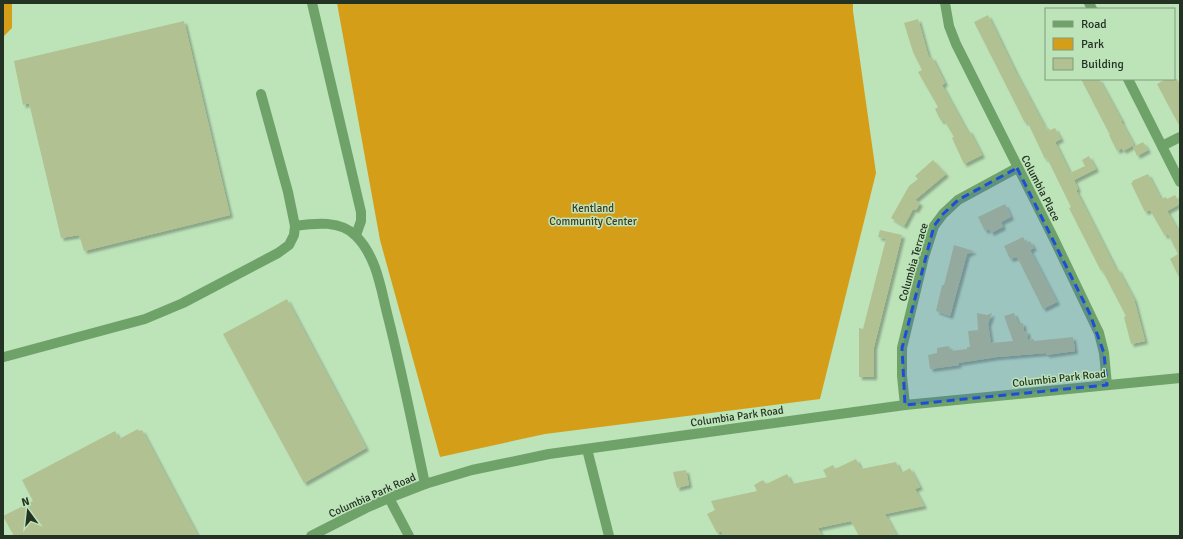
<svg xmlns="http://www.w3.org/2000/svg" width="1183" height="539" font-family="Signika,sans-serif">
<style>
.green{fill:#d59e18}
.building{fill:#b2c191;filter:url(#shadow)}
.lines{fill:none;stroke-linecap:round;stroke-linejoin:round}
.minor{stroke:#6ea269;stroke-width:10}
.marked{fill:#1d4ed8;fill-opacity:0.2;stroke:#1d4ed8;stroke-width:3;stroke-dasharray:8 5;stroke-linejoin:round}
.labels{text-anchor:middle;stroke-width:3;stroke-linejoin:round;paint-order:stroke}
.street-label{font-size:11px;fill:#233222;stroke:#bde3b9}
.park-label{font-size:11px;fill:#443823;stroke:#bde3b9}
</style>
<defs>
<filter id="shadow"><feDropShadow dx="3" dy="3" stdDeviation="1" flood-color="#0004"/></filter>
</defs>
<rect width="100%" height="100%" fill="#bde3b9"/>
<g class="green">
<path d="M3,3H12V28L3,37Z"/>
<path d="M337,3H853V11L876,173L820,399L545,434L440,457L380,240Z"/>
</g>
<g class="building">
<path d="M988,15L1015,71L1045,127L1046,126L1048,131L1055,128L1061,139L1055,142L1070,173L1085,166L1082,160L1089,156L1096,169L1074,180L1078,189L1076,190L1116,269H1118L1134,299L1145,341L1131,344L1124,317L1126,316L1102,270L1101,271L1069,208L1071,207L1047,158L1045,159L1027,121L1025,123L974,22Z"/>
<path d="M918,19L929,58L932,57L945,83L942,85L967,131L969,130L982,155L964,164L952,138L954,137L944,120L941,121L935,109L938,107L918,72L922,70L913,52L904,23Z"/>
<path d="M184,21L230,215L84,251L79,235L61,238L29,103L23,105L14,61Z"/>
<path d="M1081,79H1099L1122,121H1121L1134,145L1123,151L1122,148L1117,151L1109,135H1110Z"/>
<path d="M1166,79H1177L1180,85V127L1157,84Z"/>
<path d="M1143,142L1148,150L1137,156L1133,147Z"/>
<path d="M933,160L946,174L915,200L920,203L916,210L913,209L904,226L891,218L909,186L918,179L915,176Z"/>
<path d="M1148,174L1161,199L1166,197L1167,199L1175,195L1180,204L1167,211L1180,234V279L1170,259L1178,254L1168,234L1165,236L1150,210L1145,212L1131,183L1133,182L1132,181Z"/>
<path d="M1005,204L1011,217L1001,222L1003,227L991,233L989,229L985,231L978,217Z"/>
<path d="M880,230L902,235L874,347V377H859V328L863,329L886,239L878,237Z"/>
<path d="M1023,237L1026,243L1030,241L1034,248L1030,250L1057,302L1043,309L1017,257L1010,259L1004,246Z"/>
<path d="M954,245L974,251L967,254L950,316L936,311L942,285H944Z"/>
<path d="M287,299L366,448L304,483L223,334Z"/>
<path d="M977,313L987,315L992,313L988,324L991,343L1013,341L1004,316L1014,313L1018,323H1023L1024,331H1027L1028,340L1034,339V341L1073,337L1075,351L1046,355V353L997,357L958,363L959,365L930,369L928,355L937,353V348L949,346L950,351L967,349V347H970L968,331L978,330Z"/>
<path d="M138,429L139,431L142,430L198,536H14L3,516L33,501L22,480L115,431L119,439Z"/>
<path d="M856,459L861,469L896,462L901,473L910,468L920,487L915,489L924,506L885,514L897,536H859L851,521L818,528L822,536H724L721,531L717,533L707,514L715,510L711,501L757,491L754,485L763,480L766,484L787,474L792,484L827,477L823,470L833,465L835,469Z"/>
<path d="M686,470L689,485L677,488L673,472Z"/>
</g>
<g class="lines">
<g class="minor">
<path d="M312,3L361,212V221L356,235"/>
<path d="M945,3L949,26L956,44L1054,239L1099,333L1104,353L1107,385"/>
<path d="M1089,3L1092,9"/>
<path d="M1128,79L1180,182"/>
<path d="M1162,146L1180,137"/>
<path d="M295,226C315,223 341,220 356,236C377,257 381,290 388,317C402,372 413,428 425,484"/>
<path d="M4,357L145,319L183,303L278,253L289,245L294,235L295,226L288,192L261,94"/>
<path d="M905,405L902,376V348L924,257L934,226L943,214L958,200L1017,168"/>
<path d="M587,449L609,536"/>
<path d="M389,498L409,536"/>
<path d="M311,536L366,508L389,498L425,484L472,470L549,454L905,405L1180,378"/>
</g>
</g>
<path class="marked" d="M1017,168L1090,314L1104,353L1107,385L905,405L902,348L934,226L943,214L958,200Z"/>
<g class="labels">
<g class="street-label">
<text transform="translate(1041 188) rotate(63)" y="4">Columbia Place</text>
<text transform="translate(913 262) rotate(-74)" y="4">Columbia Terrace</text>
<text transform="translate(1059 378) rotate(-6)" y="4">Columbia Park Road</text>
<text transform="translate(737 416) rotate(-8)" y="4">Columbia Park Road</text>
<text transform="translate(372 495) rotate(-24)" y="4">Columbia Park Road</text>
</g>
<g class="park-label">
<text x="593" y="212">Kentland<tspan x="593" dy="13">Community Center</tspan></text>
</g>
</g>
<rect width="1183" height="539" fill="none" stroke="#233222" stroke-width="8"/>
<rect x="1045" y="8" width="130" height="72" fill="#bde3b9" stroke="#7f9c7d"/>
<rect x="1053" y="21" width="20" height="6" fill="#6ea269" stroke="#7f9c7d"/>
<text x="1081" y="28" font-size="12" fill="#233222">Road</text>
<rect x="1053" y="38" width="20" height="12" fill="#d59e18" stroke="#7f9c7d"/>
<text x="1081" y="48" font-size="12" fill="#233222">Park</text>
<rect x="1053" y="58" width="20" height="12" fill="#b2c191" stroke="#7f9c7d"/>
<text x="1081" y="68" font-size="12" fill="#233222">Building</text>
<g transform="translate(28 511) rotate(345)" stroke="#bde3b9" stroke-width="3" paint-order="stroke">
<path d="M0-3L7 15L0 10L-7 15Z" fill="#233222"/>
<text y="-6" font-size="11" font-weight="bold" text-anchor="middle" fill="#233222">N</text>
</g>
</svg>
